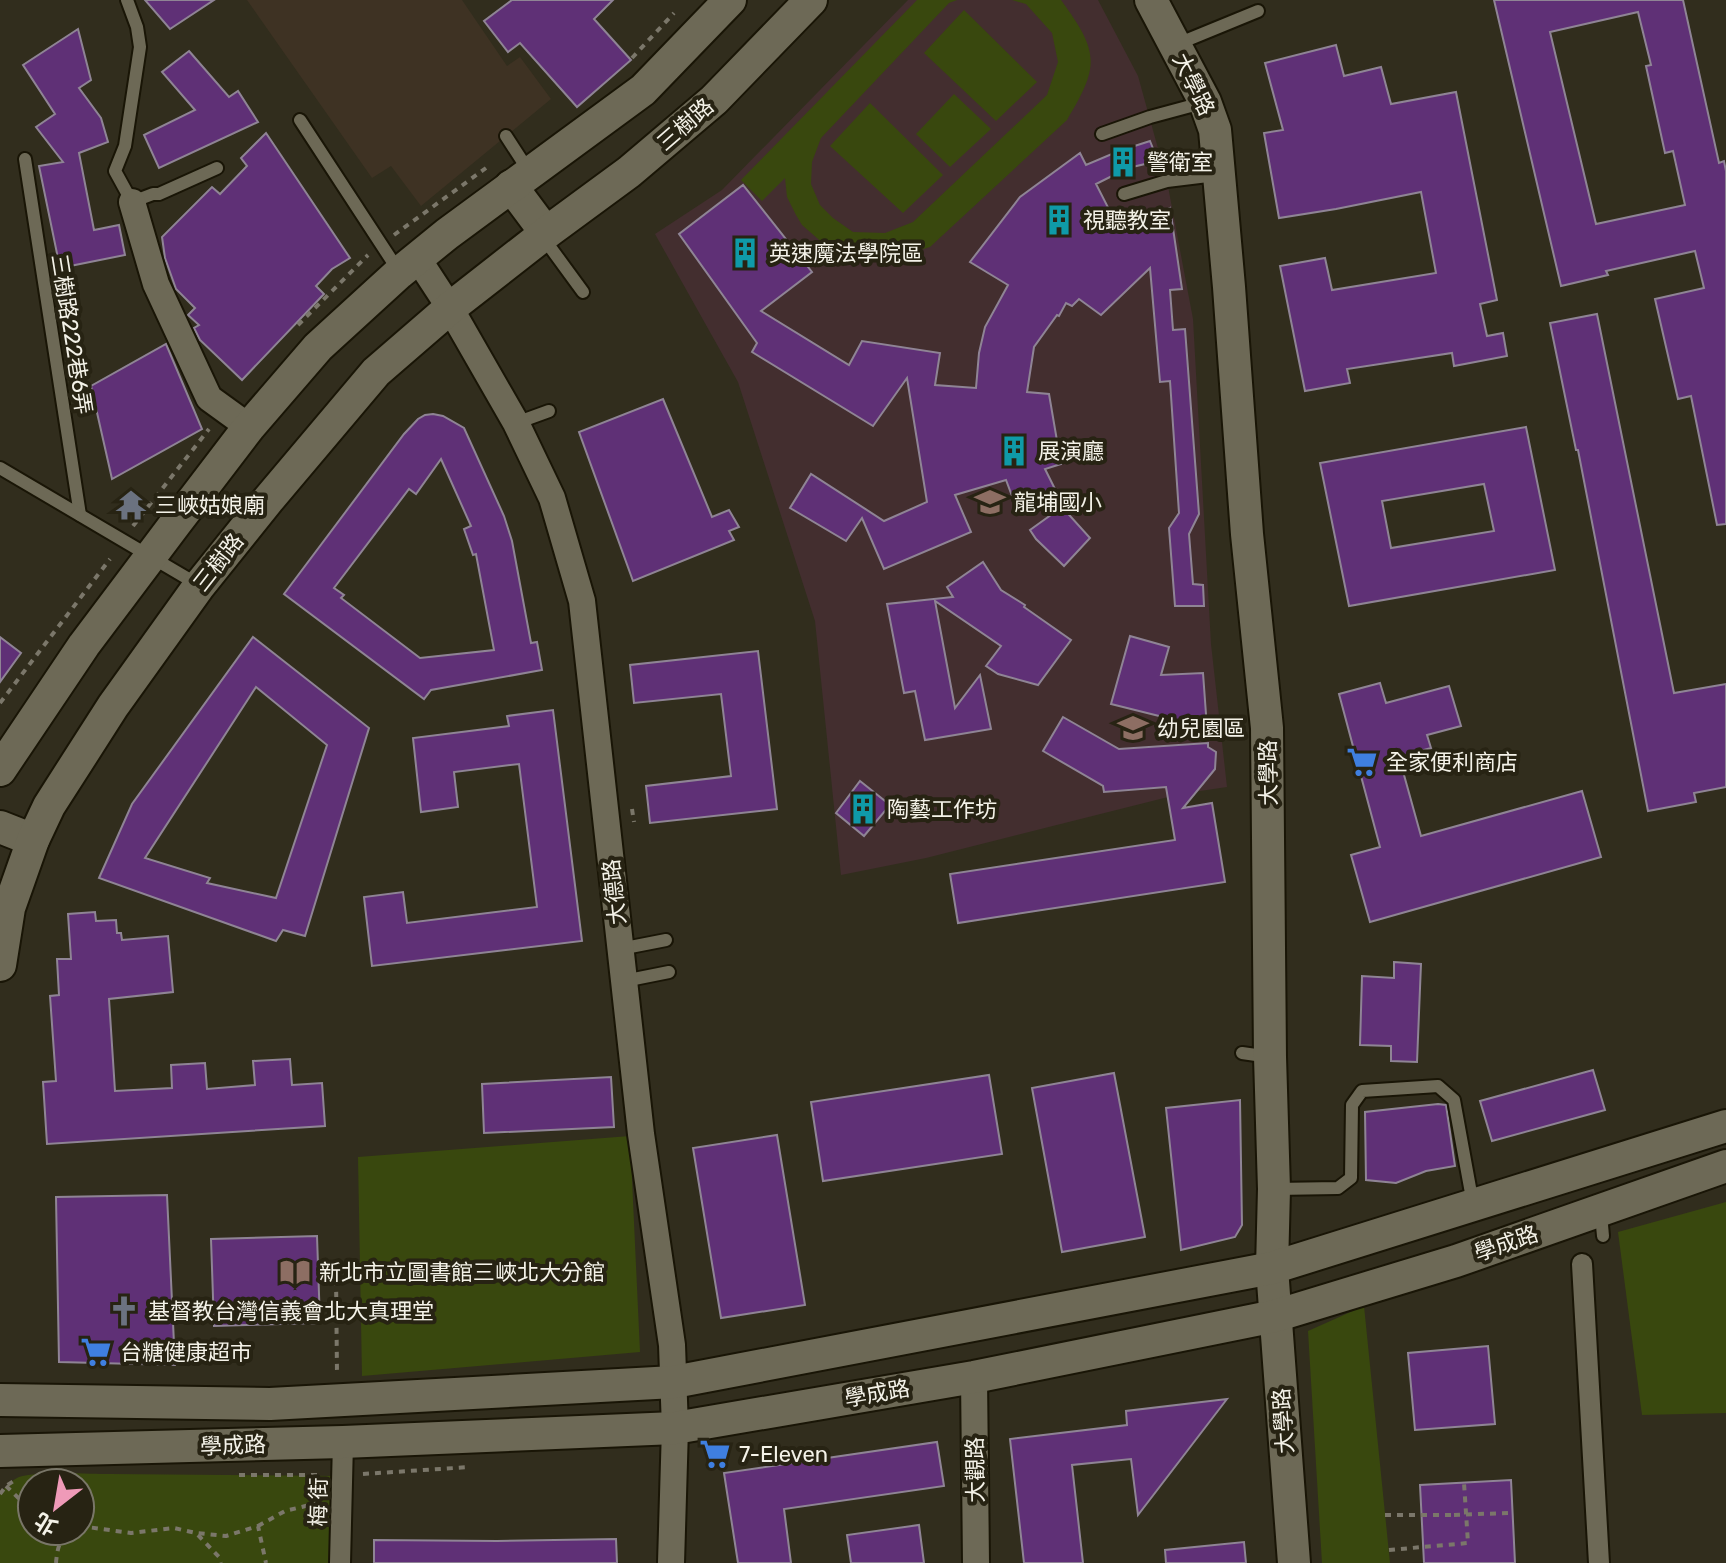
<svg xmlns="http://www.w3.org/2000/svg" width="1726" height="1563" font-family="Rubik,'Noto Sans TC',sans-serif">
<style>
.industrial{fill:#3e3223}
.education{fill:#432e2f}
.green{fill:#39480e;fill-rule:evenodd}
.building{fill:#5f3076;stroke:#8f8495;stroke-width:2;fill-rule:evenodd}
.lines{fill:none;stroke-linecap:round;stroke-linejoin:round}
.service-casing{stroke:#191506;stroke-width:16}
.pedestrian-casing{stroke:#191506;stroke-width:24}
.minor-casing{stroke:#191506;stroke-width:30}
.tertiary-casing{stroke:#191506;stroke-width:36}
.path{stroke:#7b776a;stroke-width:4;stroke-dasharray:6 6;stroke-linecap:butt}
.service{stroke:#6d6956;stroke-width:12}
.pedestrian{stroke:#6d6956;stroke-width:20}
.minor{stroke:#6d6956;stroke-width:26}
.tertiary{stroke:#6d6956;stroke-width:32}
.path-bridge{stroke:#7b776a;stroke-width:4;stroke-dasharray:6 6;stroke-linecap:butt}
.labels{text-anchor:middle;stroke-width:8;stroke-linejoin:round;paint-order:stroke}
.street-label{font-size:22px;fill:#f4f2e8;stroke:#272313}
.poi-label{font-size:22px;fill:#f4f2e8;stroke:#272313;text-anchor:start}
</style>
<rect width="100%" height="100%" fill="#312d1d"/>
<path class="industrial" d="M247,0H462L507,66L520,57L551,99L421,206L391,166L372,178Z"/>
<path class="education" d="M908,0H1098L1138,76L1167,181L1193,319L1211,644L1227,787L1180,794L926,858L841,875L815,621L738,382L655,234L722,190Z"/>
<g class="green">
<path d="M917,0H957L949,3L821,138L812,162L811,184L820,205L833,218L853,232L885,233L913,222L1047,95L1058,62L1052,33L1026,4L1012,0H1061C1099,52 1100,65 1067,120L930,247L883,261L853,258L825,245L802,225L796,215L787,197L785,178L762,201L741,180Z"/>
<path d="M964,10L1037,82L996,121L924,53Z"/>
<path d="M954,94L991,129L950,167L916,134Z"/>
<path d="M870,103L943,175L903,213L830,146Z"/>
<path d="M630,1136L640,1352L362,1376L358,1157Z"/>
<path d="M1726,1202V1413L1642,1415L1618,1232Z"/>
<path d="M1364,1306L1390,1563H1322L1308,1331Z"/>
<path d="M110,1474L342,1476L340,1563H0V1494C5,1487 11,1481 19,1477C36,1471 89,1474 110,1474ZM32,1483H80V1531H32Z"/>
</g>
<g class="building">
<path d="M145,0H214L170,29Z"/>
<path d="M512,0H613L594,19L631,60L577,107L520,43L508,52L484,21Z"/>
<path d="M1494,0H1683L1719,163L1724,161L1726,171V524L1717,525L1691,396L1678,399L1655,299L1704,288L1695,251L1606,271L1608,275L1561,286ZM1638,12L1651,65L1646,66L1665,153L1673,151L1685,205L1596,224L1550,32Z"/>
<path d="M78,29L91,80L79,88L101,118L108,142L79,153L94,230L119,225L125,255L60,268L39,166L63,162L36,127L55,114L23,65Z"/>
<path d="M1336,45L1344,76L1381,67L1391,104L1456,92L1497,300L1480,304L1487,336L1503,333L1507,356L1454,366L1452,353L1347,369L1350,383L1305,391L1280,266L1325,258L1332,290L1436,273L1421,192L1336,209L1279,218L1264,133L1283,130L1265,63Z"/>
<path d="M189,51L229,97L238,91L258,122L159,168L144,135L195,110L162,72Z"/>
<path d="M266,133L350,258L332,269L316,286L324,294L242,380L200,340L194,328L199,325L188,315L195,308L176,289L165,258L162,237L212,187L220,194L247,166L241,158Z"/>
<path d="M1150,141L1158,161L1128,168L1096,184L1120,231L1170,208L1182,289L1170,290L1173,330L1185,329L1199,514L1189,534L1193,584L1203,585L1204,606H1175L1169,528L1179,513L1170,381L1160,382L1150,268L1101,315L1079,299L1072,306L1066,303L1059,316L1057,315L1034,347L1027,392L1049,394L1061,464L1045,469L1058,495L1018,512L1006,480L955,495L971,532L884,569L862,518L846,541L790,508L811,474L884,521L927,502L907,378L873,426L752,352L757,343L679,234L743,185L812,272L761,311L849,365L862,341L940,353L935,385L976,388L979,353L985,327L1008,285L970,262L1020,197L1080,153L1086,165L1119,151Z"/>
<path d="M1597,314L1674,693L1726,684V787L1694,793L1696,802L1648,811L1578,450H1576L1550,323Z"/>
<path d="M166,344L202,429L112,479L91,386Z"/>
<path d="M663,399L712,517L729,510L739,527L729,531L734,540L633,581L579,432Z"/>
<path d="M433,414L443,416L464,428L504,516L512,541L531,643L537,642L542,670L431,690L424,699L284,594L404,434L418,419L425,415ZM441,459L471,526L464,529L473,555L476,554L494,650L420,658L341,598L344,595L334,588L409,489L416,494Z"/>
<path d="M1526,427L1555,570L1349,606L1320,463ZM1484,484L1494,531L1391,548L1382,501Z"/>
<path d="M1062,507L1090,538L1064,566L1036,539L1030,530Z"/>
<path d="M983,562L1001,590L1025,605L1024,607L1071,640L1038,685L998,674L986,666L1001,646L935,601L955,708L980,675L991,729L925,740L915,691L904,693L887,604L953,597L947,587Z"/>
<path d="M1130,636L1169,647L1161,675L1203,673L1207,728L1111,704Z"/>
<path d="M0,637L21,653L0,682Z"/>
<path d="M253,637L369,728L305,936L283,930L276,941L99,878L132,804ZM256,687L327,745L276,898L207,883L210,878L145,858Z"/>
<path d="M758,651L777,809L650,823L646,786L731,776L721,694L634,703L630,665Z"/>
<path d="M1380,683L1386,703L1449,686L1461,726L1427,735L1431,748L1399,757L1421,836L1582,791L1601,857L1370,922L1351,855L1380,847L1339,694Z"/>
<path d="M553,710L582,941L372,966L364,897L403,892L407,923L537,907L519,764L454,772L458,807L421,812L413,738L509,726L507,716Z"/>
<path d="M1063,717L1119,749L1208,743V747L1216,752L1215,769L1183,808L1212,803L1225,882L958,923L950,874L1175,840L1166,787L1104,792L1103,786L1043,751Z"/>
<path d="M860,781L890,805L864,836L836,813Z"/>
<path d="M95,912L96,921L116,920L117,933H121L122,940L168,936L173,992L109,999L115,1091L172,1088L171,1065L205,1063L207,1089L255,1085L253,1061L290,1059L292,1085L322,1083L325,1126L47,1144L43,1082L56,1081L50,996L59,995L57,959H71L68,914Z"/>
<path d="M1394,962L1421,964L1417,1062L1391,1061V1046L1360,1045L1362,976L1394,978Z"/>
<path d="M1593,1070L1605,1110L1492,1141L1480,1101Z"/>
<path d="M1114,1073L1145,1237L1062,1252L1032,1088Z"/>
<path d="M989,1075L1002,1154L823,1181L811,1102Z"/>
<path d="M611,1077L614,1127L484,1133L482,1084Z"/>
<path d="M1240,1100L1242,1225L1235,1237L1181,1250L1166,1108Z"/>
<path d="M1438,1104L1446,1105L1455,1166L1426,1171L1396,1183L1366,1180L1365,1112Z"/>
<path d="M777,1135L805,1305L721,1318L693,1148Z"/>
<path d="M167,1195L175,1365L59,1362L56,1197Z"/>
<path d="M317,1236L320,1323L214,1326L211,1239Z"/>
<path d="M1488,1346L1495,1424L1415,1430L1408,1353Z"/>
<path d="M1227,1399L1138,1515L1131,1459L1072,1465L1083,1563H1024L1010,1439L1127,1425L1126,1411Z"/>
<path d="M937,1442L944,1486L784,1509L791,1563H738L724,1473Z"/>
<path d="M1511,1480L1515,1563H1424L1420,1485Z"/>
<path d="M919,1525L924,1563H851L847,1535Z"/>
<path d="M616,1539L617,1563H374V1540L497,1541Z"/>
<path d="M1244,1542L1246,1563H1166L1165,1550Z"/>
</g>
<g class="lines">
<g class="service-casing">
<g id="service">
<path d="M127,0L137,27L140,47L125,146L115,171L132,202L153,194H159L217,168"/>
<path d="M1175,45L1258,11"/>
<path d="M300,120L398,270"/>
<path d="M1102,134L1150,117L1202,103"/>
<path d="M506,136L530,173"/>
<path d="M25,159L80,515"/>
<path d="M1124,194L1167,181L1216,175"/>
<path d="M542,236L583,292"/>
<path d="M516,423L549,411"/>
<path d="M0,468L197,584"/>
<path d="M620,949L666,940"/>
<path d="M624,981L669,972"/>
<path d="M1242,1053L1270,1057"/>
<path d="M1275,1189L1338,1188L1351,1178L1352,1105L1362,1091L1438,1086L1454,1100L1473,1204"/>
<path d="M1602,1225L1603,1236"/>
</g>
</g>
<g class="pedestrian-casing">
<g id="pedestrian">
<path d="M1582,1264L1599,1563"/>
<path d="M340,1563L343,1442"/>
</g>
</g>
<g class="minor-casing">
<g id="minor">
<path d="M132,202L156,284L209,398L249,427"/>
<path d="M418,259L450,308L516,423L552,498L582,601L641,1134L672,1345L675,1428L671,1563"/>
<path d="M974,1377L976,1563"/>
</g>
</g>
<g class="tertiary-casing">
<g id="tertiary">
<path d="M1151,0L1205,102L1215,130L1229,287L1247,534L1267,728L1270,1057L1274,1189L1272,1268L1294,1563"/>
<path d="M511,186L546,233"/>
<path d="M0,770L84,645L175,524L249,427L318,347L399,273L447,234L643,90L730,0"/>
<path d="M0,827L33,840"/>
<path d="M0,965L9,908L33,840L49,806L113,706L199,586L268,500L376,372L450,308L546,233L629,172L714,100L811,0"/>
<path d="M0,1400L270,1404L674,1382L1272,1268L1726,1126"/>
<path d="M0,1451L343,1442L675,1428L974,1377L1275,1316L1456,1261L1726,1166"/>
</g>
</g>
<g class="path">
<path d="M632,58L674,13"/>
<path d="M394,235L486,168"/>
<path d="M298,325L368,255"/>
<path d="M133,526L209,429"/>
<path d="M0,703L110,559"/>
<path d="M632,809L634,822"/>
<path d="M318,1276L336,1274L337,1374"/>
<path d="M363,1474L470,1467"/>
<path d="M239,1475H322"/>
<path d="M6,1486L32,1511"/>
<path d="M0,1494L6,1486L15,1480"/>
<path d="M1478,1514L1512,1513"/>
<path d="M1385,1515H1454"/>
<path d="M80,1526L131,1533L174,1528L196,1533L226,1536L258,1526L266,1563"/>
<path d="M258,1526L285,1511L322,1502"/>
<path d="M198,1535L219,1557L221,1563"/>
<path d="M1389,1550L1468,1543L1464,1483"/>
<path d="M56,1563C57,1551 59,1540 68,1531"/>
</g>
<use href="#service" class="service"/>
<use href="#pedestrian" class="pedestrian"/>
<use href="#minor" class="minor"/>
<use href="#tertiary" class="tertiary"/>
<path class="path-bridge" d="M1454,1515L1478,1514"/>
</g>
<defs>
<g id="building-bare" transform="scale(2.4)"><path d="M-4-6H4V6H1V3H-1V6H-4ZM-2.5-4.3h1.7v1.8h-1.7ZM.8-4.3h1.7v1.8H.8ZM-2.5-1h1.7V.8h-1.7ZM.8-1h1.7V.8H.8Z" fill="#0f9aa8" stroke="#272313" stroke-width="2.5" paint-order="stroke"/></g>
<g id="school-bare" transform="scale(2.4)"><path d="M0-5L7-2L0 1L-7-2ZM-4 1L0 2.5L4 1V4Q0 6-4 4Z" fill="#8d6e63" stroke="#272313" stroke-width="2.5" paint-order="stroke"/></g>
<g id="temple-bare" transform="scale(2.4)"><path d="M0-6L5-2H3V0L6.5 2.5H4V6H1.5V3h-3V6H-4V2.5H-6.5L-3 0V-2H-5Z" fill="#6b7280" stroke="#272313" stroke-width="2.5" paint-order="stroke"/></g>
<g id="supermarket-bare" transform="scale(2.4)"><path d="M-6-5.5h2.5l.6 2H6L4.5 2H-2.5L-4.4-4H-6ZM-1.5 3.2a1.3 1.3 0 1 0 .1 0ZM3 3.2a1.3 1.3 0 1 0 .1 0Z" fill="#3f7fe0" stroke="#272313" stroke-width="2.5" paint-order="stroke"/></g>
<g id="library-bare" transform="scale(2.4)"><path d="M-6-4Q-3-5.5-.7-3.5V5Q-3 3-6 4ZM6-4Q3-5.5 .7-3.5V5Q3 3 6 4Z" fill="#8d6e63" stroke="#272313" stroke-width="2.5" paint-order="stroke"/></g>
<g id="church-bare" transform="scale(2.4)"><path d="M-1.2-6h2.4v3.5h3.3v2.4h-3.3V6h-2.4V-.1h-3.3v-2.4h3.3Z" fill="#6b7280" stroke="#272313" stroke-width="2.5" paint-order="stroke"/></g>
</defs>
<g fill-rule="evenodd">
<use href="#building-bare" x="1123" y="162"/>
<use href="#building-bare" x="1059" y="220"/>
<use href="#building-bare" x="745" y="253"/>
<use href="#building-bare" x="1014" y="451"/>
<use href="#school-bare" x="990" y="502"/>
<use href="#temple-bare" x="131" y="505"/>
<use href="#school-bare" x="1133" y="728"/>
<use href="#supermarket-bare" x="1362" y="762"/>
<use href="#building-bare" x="863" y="809"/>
<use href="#library-bare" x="295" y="1272"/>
<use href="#church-bare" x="124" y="1311"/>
<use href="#supermarket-bare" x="96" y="1352"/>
<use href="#supermarket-bare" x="715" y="1454"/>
</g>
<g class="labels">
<g class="street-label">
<text transform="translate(1194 84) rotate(64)" y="8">大學路</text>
<text transform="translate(685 124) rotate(-41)" y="8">三樹路</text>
<text transform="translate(72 334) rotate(81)" y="8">三樹路222巷6弄</text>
<text transform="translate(218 562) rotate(-52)" y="8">三樹路</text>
<text transform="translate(1268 773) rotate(-91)" y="8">大學路</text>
<text transform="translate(614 892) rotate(-96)" y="8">大德路</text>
<text transform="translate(1506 1243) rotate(-19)" y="8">學成路</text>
<text transform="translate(877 1393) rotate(-10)" y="8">學成路</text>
<text transform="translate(1283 1421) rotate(-94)" y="8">大學路</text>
<text transform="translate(233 1445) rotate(-2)" y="8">學成路</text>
<text transform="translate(975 1470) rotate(-91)" y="8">大觀路</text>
<text transform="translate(318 1502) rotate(-89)" y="8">梅 街</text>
</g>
<g class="poi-label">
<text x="1147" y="170">警衛室</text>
<text x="1083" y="228">視聽教室</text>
<text x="769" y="261">英速魔法學院區</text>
<text x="1038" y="459">展演廳</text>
<text x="1014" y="510">龍埔國小</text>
<text x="155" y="513">三峽姑娘廟</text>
<text x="1157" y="736">幼兒園區</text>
<text x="1386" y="770">全家便利商店</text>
<text x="887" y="817">陶藝工作坊</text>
<text x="319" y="1280">新北市立圖書館三峽北大分館</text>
<text x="148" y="1319">基督教台灣信義會北大真理堂</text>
<text x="120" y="1360">台糖健康超市</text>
<text x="739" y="1462">7-Eleven</text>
</g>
</g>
<g transform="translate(56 1507) rotate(211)"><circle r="38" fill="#272313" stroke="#797668" stroke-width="2"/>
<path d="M0-6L14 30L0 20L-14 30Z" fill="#ef9ab8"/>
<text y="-12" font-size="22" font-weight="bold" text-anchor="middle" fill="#f4f2e8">北</text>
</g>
</svg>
